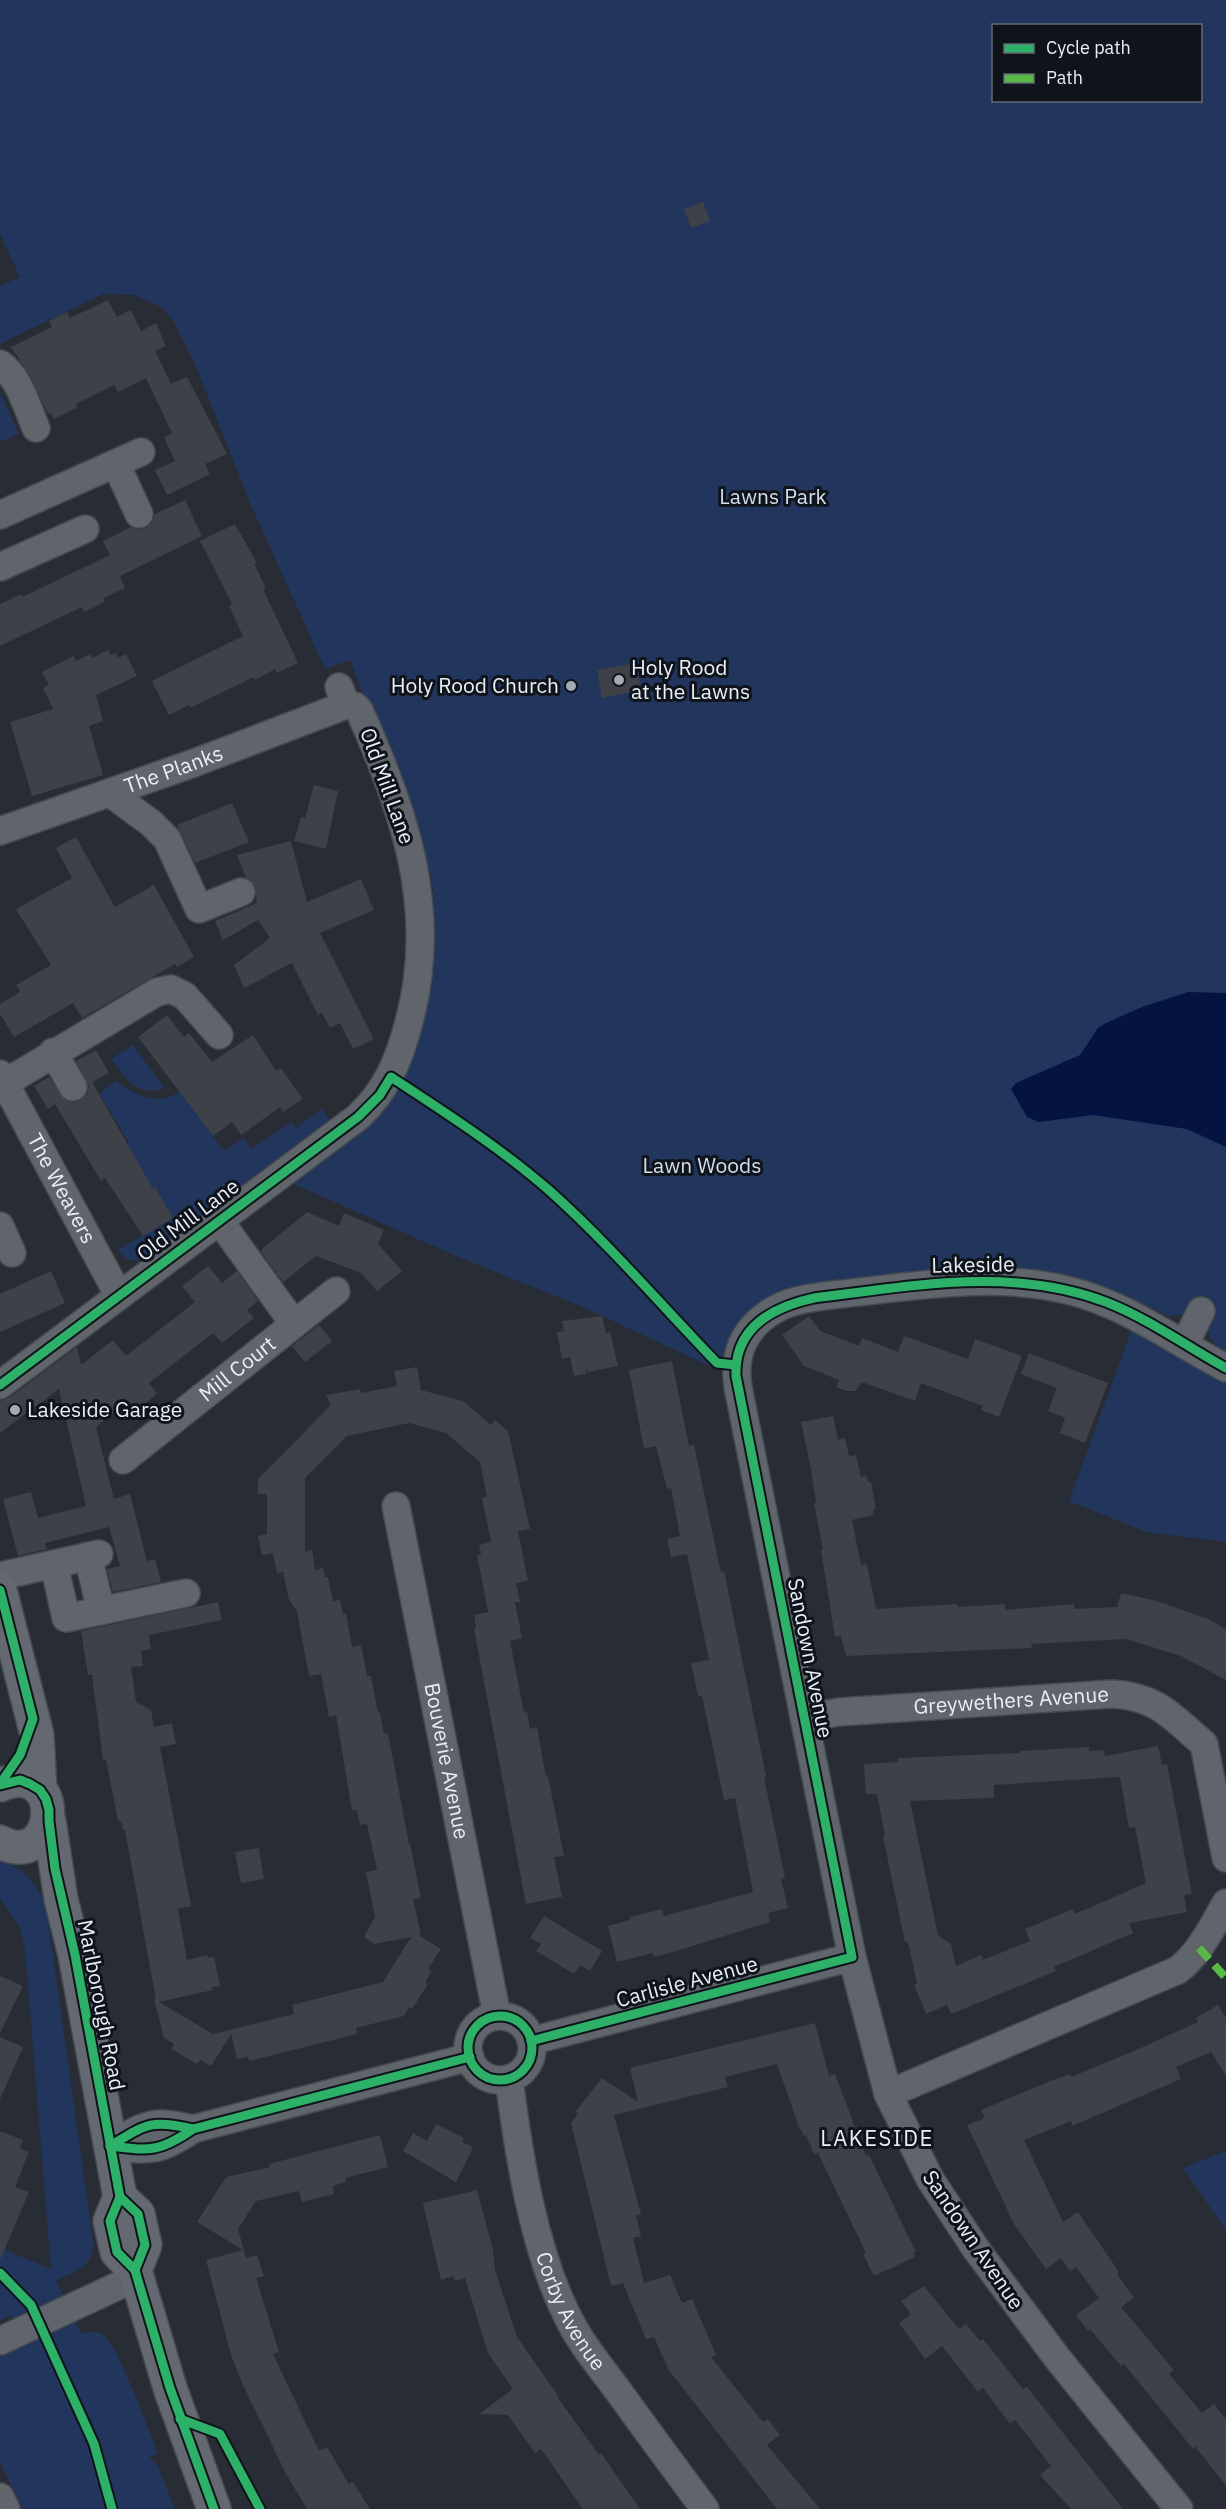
<svg xmlns="http://www.w3.org/2000/svg" width="1226" height="2509" font-family="'IBM Plex Sans',sans-serif">
<style>
.green{fill:#21355d;fill-rule:evenodd}
.water{fill:#051342}
.building{fill:#3e4148;fill-rule:evenodd}
.lines{fill:none;stroke-linecap:round;stroke-linejoin:round}
.minor-casing{stroke:#454950;stroke-width:30}
.secondary-casing{stroke:#454950;stroke-width:36}
.minor{stroke:#60646b;stroke-width:27}
.secondary{stroke:#646870;stroke-width:33}
.quiet{stroke:#58b947;stroke-width:8;stroke-dasharray:15 8;stroke-linecap:butt}
.cycleway-casing{stroke:#0f131a;stroke-width:13}
.cycleway{stroke:#2db169;stroke-width:9}
.poi-dot{fill:#a5abb4;stroke:#0f131a;stroke-width:2}
.labels{text-anchor:middle;stroke-width:6;stroke-linejoin:round;paint-order:stroke}
.park-label{font-size:21px;fill:#d4ddee;stroke:#0f131a}
.poi-label{font-size:21px;fill:#e9eff9;stroke:#0f131a;text-anchor:start}
.street-label{font-size:21px;fill:#e9eff9;stroke:#0f131a}
.neighbourhood-label{font-size:22px;letter-spacing:1.5px;fill:#e9eff9;stroke:#0f131a}
</style>
<rect width="100%" height="100%" fill="#282c34"/>
<g class="green">
<path d="M0,0H1226V1357L1210,1338L1208,1322L1190,1310L1180,1315L1168,1316L1120,1293L1051,1274L1020,1269H988L801,1289L724,1369L714,1368L583,1307L461,1258L289,1182L417,1034L432,988L434,898L431,876L350,660L325,669L250,503L197,369L174,322L163,308L134,295L103,294L0,344V286L20,277L0,234ZM994,26H1200V100H994Z"/>
<path d="M0,393L19,434L0,442Z"/>
<path d="M133,1045L164,1088C140,1099 123,1076 111,1059Z"/>
<path d="M116,1081C136,1096 158,1107 180,1091L224,1151L243,1138L252,1149L291,1122L296,1128L322,1109L330,1120L150,1255L138,1260H127L118,1250L173,1218L155,1188L153,1189L119,1149L129,1143L99,1093Z"/>
<path d="M1133,1326L1226,1379V1542L1146,1532L1069,1501Z"/>
<path d="M0,1859C23,1870 37,1882 46,1906L94,2247C88,2271 75,2270 56,2281L81,2334C88,2332 96,2330 103,2335C118,2345 149,2431 158,2453L149,2458L157,2464L175,2509H23L0,2463V2356L25,2342L11,2315L0,2320V2279L28,2307L44,2343L48,2345L53,2343L35,2304L0,2268V2248L51,2269L25,1950L20,1928L0,1899Z"/>
<path d="M1226,2151V2230L1183,2168Z"/>
</g>
<path class="water" d="M1188,992L1226,993V1147L1187,1129L1093,1115L1039,1122L1027,1117L1011,1089L1016,1083L1080,1055L1098,1028L1106,1023L1142,1007Z"/>
<g class="building">
<path d="M703,202L710,221L691,228L684,209Z"/>
<path d="M108,300L117,317L131,310L141,331L156,323L166,346L155,351L171,384L187,377L227,454L205,464L210,474L167,495L155,470L175,461L164,437L172,433L146,378L118,392L114,385L76,404L77,408L54,419L51,413L48,414L31,377L11,347L52,327L49,321L67,312L70,318Z"/>
<path d="M185,500L202,536L120,576L125,588L103,598L105,602L84,612L82,607L0,646V604L21,594L22,597L110,555L103,541L131,527L138,530L146,528L152,523L155,514Z"/>
<path d="M235,524L257,563L254,564L266,588L263,589L298,663L277,673L275,669L255,680L254,677L190,708L189,705L169,715L152,681L243,636L229,606L232,604L200,541Z"/>
<path d="M108,650L111,655L116,653L118,658L126,654L137,676L96,695L103,721L89,726L103,775L32,796L10,722L53,709L43,688L49,685L42,672L74,656L76,661L90,654L92,658Z"/>
<path d="M636,663L641,690L602,698L597,670Z"/>
<path d="M314,785L338,791L326,849L294,841L301,817L305,818Z"/>
<path d="M232,803L249,842L195,863L177,825Z"/>
<path d="M76,837L115,907L154,885L194,957L177,967L175,964L82,1018L73,1003L14,1037L0,1014V1004L20,992L16,985L51,965L16,909L72,878L56,848Z"/>
<path d="M291,841L307,902L361,879L374,910L320,933L374,1039L353,1049L340,1023L330,1028L322,1013L318,1015L292,963L244,988L234,965L270,938L258,920L223,940L215,921L257,903L255,886L246,878L237,855Z"/>
<path d="M167,1015L184,1037L189,1033L212,1062L253,1035L276,1071L281,1068L303,1099L283,1112L280,1107L241,1135L232,1122L213,1136L138,1037Z"/>
<path d="M96,1050L109,1073L92,1082L153,1189L155,1187L173,1218L143,1236L105,1178L101,1181L55,1104L48,1109L34,1086L49,1077L65,1100L74,1103L81,1100L87,1094L89,1086L76,1061Z"/>
<path d="M307,1212L339,1226L344,1213L384,1230L378,1244L402,1271L377,1291L361,1273L316,1256L283,1282L261,1252L263,1248Z"/>
<path d="M208,1266L222,1283L237,1271L258,1301L247,1310L254,1318L222,1343L213,1333L149,1383L157,1394L128,1417L121,1407L96,1427L114,1499L130,1494L147,1561L155,1559L161,1582L113,1592L107,1569L120,1566L109,1527L45,1543L47,1549L18,1556L3,1499L31,1492L38,1518L86,1506L59,1389L0,1433V1401L9,1398L77,1347L81,1365L113,1340L126,1356L195,1302L182,1286Z"/>
<path d="M51,1271L65,1303L0,1332V1294Z"/>
<path d="M602,1316L606,1334L610,1332L618,1366L588,1372L586,1365L587,1374L574,1376L570,1357L562,1359L557,1332L564,1331L562,1321Z"/>
<path d="M809,1316L820,1331L859,1346L862,1338L898,1352L904,1336L968,1359L975,1339L1022,1356L999,1417L981,1410L983,1406L921,1383L915,1401L862,1382L855,1391H847L836,1387L839,1380L804,1366L782,1335Z"/>
<path d="M319,1325L332,1341L305,1362L292,1346Z"/>
<path d="M1029,1353L1108,1383L1085,1443L1060,1433L1065,1418L1048,1411L1057,1388L1021,1374Z"/>
<path d="M672,1361L689,1446L694,1445L719,1564L721,1572L724,1571L766,1776L764,1777L785,1878L781,1879L788,1908L768,1913L770,1922L673,1952L654,1957L653,1953L617,1962L608,1926L630,1920V1917L662,1909L664,1916L753,1892L735,1798L724,1800L702,1696H698L691,1663L709,1660L687,1554L671,1557L667,1539L680,1536L671,1488L667,1489L656,1446L644,1449L629,1370Z"/>
<path d="M417,1367L421,1390L463,1401L491,1425L495,1420L508,1431L530,1529L518,1531L528,1581L516,1583L520,1602H515L522,1638L510,1641L524,1713L527,1712L530,1729L537,1727L546,1777L548,1776L564,1856L554,1857L562,1897L526,1904L519,1867L474,1629H476L474,1615L488,1612L477,1555L481,1554L479,1545L491,1542L482,1498L487,1497L480,1462L446,1433L409,1423L347,1436L305,1478V1552L312,1550L315,1570L323,1568L325,1577H328L333,1601L340,1600L343,1614L346,1613L352,1647L361,1645L367,1676H371L378,1713L380,1712L384,1734L388,1733L409,1844L410,1843L421,1898L413,1899L421,1935H418L441,1949L428,1969L432,1971L425,1982L428,1984L412,2009L409,2007L404,2016L356,2028L357,2034L249,2061L248,2057L237,2059L231,2034L211,2066L200,2060L197,2064L171,2049L174,2044L164,2038L154,1999L156,2000L125,1830H123L121,1821H118L106,1759L103,1760L92,1675H88L81,1631L218,1602L222,1620L149,1635L151,1649L141,1651L143,1666L131,1667L136,1702L151,1710L154,1727L172,1723L176,1744L160,1747L191,1906L178,1909L187,1960L207,1955L208,1958L214,1957L220,1986L212,1987L213,1990L159,2002L213,2034L294,2014L292,2005L383,1982L411,1937L374,1944L364,1937L375,1917L366,1872L377,1870L367,1824L360,1825L357,1810H352L336,1715L329,1717L321,1674L309,1676L297,1611L289,1600L283,1572L277,1573L273,1553L262,1555L258,1536L267,1534V1494H258V1479L331,1405L326,1395L360,1389L361,1393L397,1386L394,1371Z"/>
<path d="M833,1416L838,1440L845,1438L849,1456L856,1455L861,1477L867,1476L868,1482H871L876,1509H873L874,1515L852,1520L861,1565L867,1564L876,1609L957,1604L958,1607L1005,1604V1610L1074,1604V1609L1117,1607L1121,1593L1157,1601L1208,1619L1226,1629V1680L1181,1656L1126,1639L1031,1644L1032,1648L846,1656L841,1636L835,1637L821,1550L823,1549L814,1503H816L811,1469L801,1422Z"/>
<path d="M1158,1746L1162,1765L1167,1764L1192,1894L1184,1895L1187,1912L1129,1923L1133,1933L1054,1967L1056,1971L951,2014L947,2005L926,2014L914,1985L917,1983L908,1942H905L899,1914L883,1836H885L877,1794H866L864,1764L898,1762V1758L1020,1753V1751L1089,1747V1751L1104,1750L1105,1756ZM1120,1777L1129,1828L1135,1827L1146,1883L1075,1914L1073,1909L1025,1929L1030,1941L983,1960L981,1955L956,1966L951,1944L938,1935L910,1801L994,1798V1785Z"/>
<path d="M259,1848L264,1879L241,1883L235,1852Z"/>
<path d="M544,1916L602,1951L590,1971L580,1965L574,1974L536,1951L541,1944L530,1938Z"/>
<path d="M0,1976L23,1986L0,2033Z"/>
<path d="M1218,2005L1226,2018V2076L1211,2052L1176,2067L1181,2079L1072,2126L1071,2121L1024,2140L1063,2222L1078,2212L1119,2272L1117,2274L1134,2298L1121,2307L1174,2370L1169,2374L1202,2413L1214,2404L1226,2419V2486L1195,2446L1193,2449L1124,2364L1121,2366L1090,2329L1088,2331L1076,2315L1099,2298L1076,2267L1070,2271L1061,2258L1046,2269L1014,2224L967,2125L985,2118L981,2110L1048,2082L1070,2074L1071,2077L1134,2051L1198,2022L1196,2018Z"/>
<path d="M815,2023L829,2076L835,2074L866,2156L869,2155L916,2252L913,2253L915,2257L874,2276L863,2254L866,2253L818,2153L814,2154L806,2135L804,2136L798,2124L777,2064L725,2077L728,2087L614,2115L641,2214L636,2215L641,2236L633,2238L644,2283L670,2275L682,2303L692,2299L716,2355L711,2357L763,2422L768,2419L780,2435L767,2445L820,2509H777L668,2369L654,2337L646,2339L623,2283L611,2286L571,2123L578,2113L575,2112L602,2078L638,2102L630,2068Z"/>
<path d="M0,2037L23,2047L0,2099Z"/>
<path d="M436,2124L464,2138L462,2142L473,2147L456,2182L403,2151L413,2133L427,2141Z"/>
<path d="M0,2131L23,2140L20,2148L29,2152L15,2187L29,2192L0,2260Z"/>
<path d="M380,2135L388,2167L345,2178L346,2182L333,2186L334,2194L302,2202L299,2191L256,2201L238,2229L246,2258L257,2255L264,2276L256,2278L279,2352L273,2354L319,2451L327,2447L349,2484L353,2482L370,2509H307L286,2474L242,2383L231,2355L206,2260L243,2250L197,2222L226,2177L270,2167L269,2164Z"/>
<path d="M477,2190L493,2250L495,2270L517,2337L559,2397L558,2398L599,2455L601,2453L640,2509H583L541,2449L535,2453L508,2415L479,2414L513,2389L488,2353L465,2278L455,2281L453,2276L441,2280L423,2203Z"/>
<path d="M924,2286L959,2329L966,2324L980,2341L983,2339L1023,2389L1027,2387L1123,2509H1071L1040,2475L1051,2466L1015,2420L1010,2424L983,2388L978,2392L942,2346L925,2359L899,2323L911,2314L901,2301Z"/>
</g>
<g class="lines">
<g class="minor-casing">
<g id="minor">
<path d="M0,364C19,377 27,407 36,428"/>
<path d="M116,464L139,514"/>
<path d="M0,515L141,452"/>
<path d="M0,567L85,529"/>
<path d="M110,793L151,823L167,839L199,909L241,892"/>
<path id="s1" d="M0,831L194,763L346,705"/>
<path d="M53,1052L73,1087"/>
<path id="s2" d="M0,1074L119,1296"/>
<path d="M0,1086L157,992L171,989L185,996L219,1035"/>
<path d="M219,1220L294,1324"/>
<path d="M0,1226L12,1253"/>
<path d="M1185,1344L1201,1311"/>
<path d="M0,1385L358,1117C387,1090 399,1060 409,1022C439,911 405,812 359,710L355,706L346,705L339,687"/>
<path id="s3" d="M123,1460L336,1291"/>
<path id="s4" d="M396,1506L497,2016"/>
<path d="M88,1556L101,1611"/>
<path d="M54,1564L66,1618L186,1593"/>
<path d="M0,1576L99,1554"/>
<path id="s5" d="M804,1718L839,1712L1112,1694C1157,1696 1172,1717 1204,1744L1226,1858"/>
<circle cx="500" cy="2048" r="32"/>
<path d="M531,2041L852,1957"/>
<path id="s6" d="M509,2079C519,2157 534,2255 572,2325C584,2348 603,2370 619,2392C647,2431 676,2470 705,2509"/>
<path d="M888,2094L1178,1970C1200,1953 1212,1927 1226,1903"/>
<path d="M110,2146C150,2151 160,2152 193,2129L470,2057"/>
<path d="M110,2146C146,2124 151,2119 193,2129"/>
<path d="M0,2341L137,2277"/>
<path d="M0,2497L6,2509"/>
<path d="M1179,2509L1058,2359L976,2249L930,2179L888,2094L852,1957L738,1387C733,1354 744,1328 774,1310C798,1296 831,1296 858,1292C930,1284 1000,1273 1071,1291C1129,1306 1174,1341 1226,1368"/>
</g>
</g>
<g class="secondary-casing">
<g id="secondary">
<path d="M0,1590L37,1735L40,1790"/>
<path d="M0,1785C68,1757 59,1873 0,1842"/>
<path d="M49,1821L61,1899L75,1955L120,2197L110,2221L117,2252L135,2270"/>
<path d="M120,2197L138,2214L145,2245L135,2270L137,2277L170,2388L214,2509"/>
</g>
</g>
<use href="#minor" class="minor"/>
<use href="#secondary" class="secondary"/>
<path class="quiet" d="M1199,1948L1226,1978"/>
<g class="cycleway-casing">
<g id="cycleway">
<path d="M0,1385L358,1117L380,1095L391,1077C446,1113 502,1149 551,1192C610,1245 662,1306 717,1363L736,1365"/>
<path d="M0,1590L33,1719L20,1755L0,1784"/>
<path d="M0,1785L20,1780L30,1784L40,1790L46,1799L49,1810V1821L55,1869L75,1955L120,2197L110,2221L117,2252L135,2270"/>
<circle cx="500" cy="2048" r="32"/>
<path d="M531,2041L852,1957L736,1376C734,1327 773,1307 814,1298C912,1286 1011,1266 1106,1302C1149,1319 1186,1346 1226,1368"/>
<path d="M110,2146C150,2151 160,2152 193,2129L470,2057"/>
<path d="M110,2146C146,2124 151,2119 193,2129"/>
<path d="M120,2197L138,2214L145,2245L135,2270L137,2277L170,2388L214,2509"/>
<path d="M0,2273L31,2305L94,2444L112,2509"/>
<path d="M180,2419L220,2434L260,2509"/>
</g>
</g>
<use href="#cycleway" class="cycleway"/>
</g>
<g class="poi-dot">
<circle cx="619" cy="680" r="6"/>
<circle cx="571" cy="686" r="6"/>
<circle cx="15" cy="1410" r="6"/>
</g>
<g class="labels">
<g class="park-label">
<text x="773" y="504">Lawns Park</text>
<text x="702" y="1173">Lawn Woods</text>
</g>
<g class="poi-label">
<text x="631" y="675">Holy Rood<tspan x="631" dy="24">at the Lawns</tspan></text>
<text x="559" y="693" text-anchor="end">Holy Rood Church</text>
<text x="27" y="1417">Lakeside Garage</text>
</g>
<g class="street-label">
<text dy="7" stroke="none"><textPath href="#s1" startOffset="184">The Planks</textPath></text>
<text transform="translate(387 786) rotate(70)" y="7">Old Mill Lane</text>
<text dy="7" stroke="none"><textPath href="#s2" startOffset="130">The Weavers</textPath></text>
<text transform="translate(188 1220) rotate(-37)" y="7">Old Mill Lane</text>
<text transform="translate(973 1265) rotate(-1)" y="7">Lakeside</text>
<text dy="7" stroke="none"><textPath href="#s3" startOffset="146">Mill Court</textPath></text>
<text transform="translate(810 1658) rotate(79)" y="7">Sandown Avenue</text>
<text dy="7" stroke="none"><textPath href="#s5" startOffset="208">Greywethers Avenue</textPath></text>
<text dy="7" stroke="none"><textPath href="#s4" startOffset="260">Bouverie Avenue</textPath></text>
<text transform="translate(687 1982) rotate(-15)" y="7">Carlisle Avenue</text>
<text transform="translate(101 2005) rotate(79)" y="7">Marlborough Road</text>
<text transform="translate(973 2240) rotate(56)" y="7">Sandown Avenue</text>
<text dy="7" stroke="none"><textPath href="#s6" startOffset="242">Corby Avenue</textPath></text>
</g>
<g class="neighbourhood-label">
<text x="877" y="2146">LAKESIDE</text>
</g>
</g>
<rect x="992" y="24" width="210" height="78" fill="#0f131a" stroke="#666b73" stroke-width="1.5"/>
<rect x="1004" y="44" width="30" height="9" fill="#2db169" stroke="#666b73" stroke-width="1.5"/>
<text x="1046" y="54" font-size="18" fill="#e9eff9">Cycle path</text>
<rect x="1004" y="74" width="30" height="9" fill="#58b947" stroke="#666b73" stroke-width="1.5"/>
<text x="1046" y="84" font-size="18" fill="#e9eff9">Path</text>
</svg>
